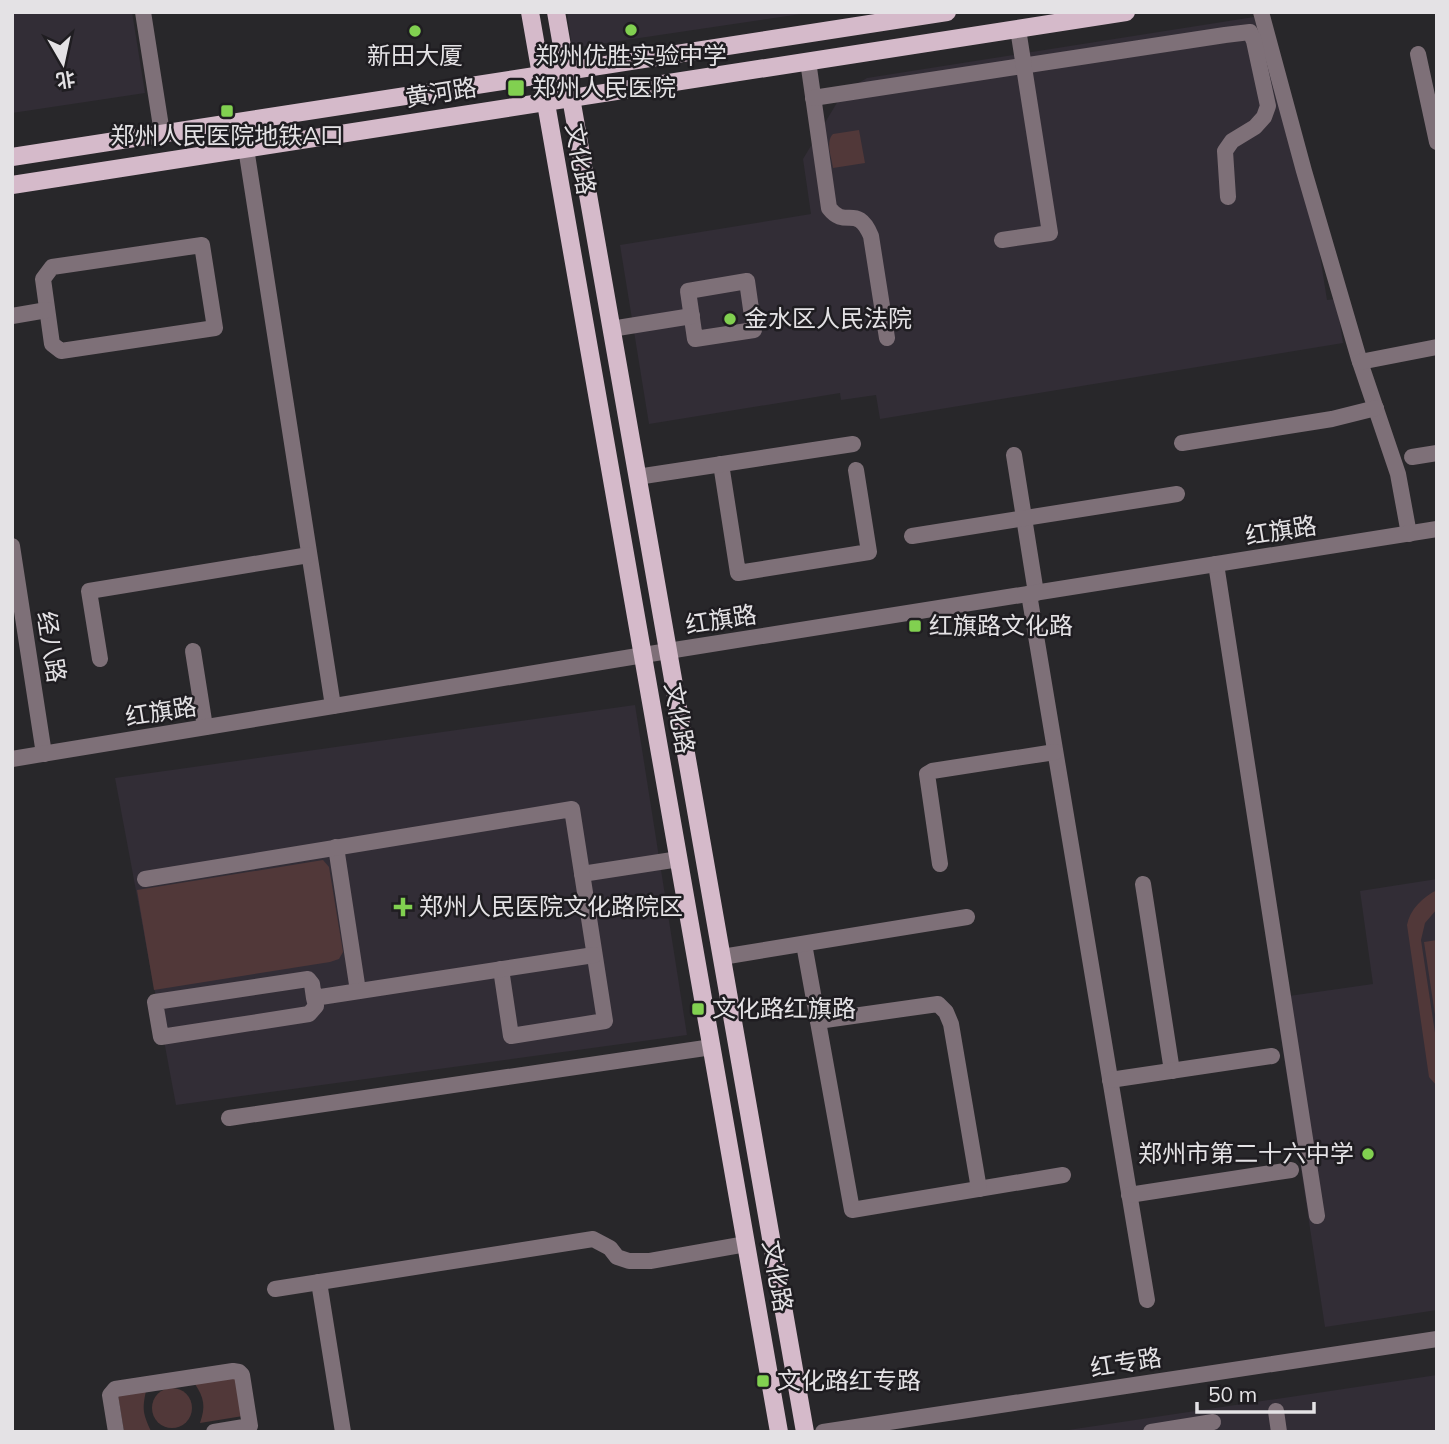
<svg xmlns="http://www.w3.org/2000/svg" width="1449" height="1444" font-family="Mulish,'Noto Sans SC',sans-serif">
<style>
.built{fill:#322d36}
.green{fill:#513839}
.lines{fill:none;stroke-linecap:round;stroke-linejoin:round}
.minor{stroke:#7e7078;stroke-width:16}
.major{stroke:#d5baca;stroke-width:18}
.poi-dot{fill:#81d050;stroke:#1f1d21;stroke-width:2.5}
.labels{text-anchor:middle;stroke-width:5;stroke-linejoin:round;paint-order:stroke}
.poi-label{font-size:24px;fill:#e4e2e5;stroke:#1f1d21;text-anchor:start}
.street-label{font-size:24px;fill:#e4e2e5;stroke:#1f1d21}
</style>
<rect width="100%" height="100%" fill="#28272a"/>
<g class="built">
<path d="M12,12H132L145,93L12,113Z"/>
<path d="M567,12H815L572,48Z"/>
<path d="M1254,17L1318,243L1327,300L1336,299L1343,343L880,419L876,395L841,400L840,393L649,424L620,245L811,214L803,159L838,101L850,88L867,78Z"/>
<path d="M635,705L687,1035L176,1105L115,778Z"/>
<path d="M1437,879V1310L1325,1327L1275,998L1373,984L1360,891Z"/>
<path d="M1437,1375V1432H1055Z"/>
</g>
<g class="green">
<path d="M859,130L865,163L833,168C832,158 825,142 833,134Z"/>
<path d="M323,860L329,867L343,952L339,959L330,962L154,990L137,890Z"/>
<path d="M1437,890V909L1425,923L1421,940L1437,1046V1086L1429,1077L1407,925C1410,909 1423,897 1437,890Z"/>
<path d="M1437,940V1028L1424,942Z"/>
<path d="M237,1378L243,1416L200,1423C206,1406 204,1398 195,1384Z"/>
<circle cx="172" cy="1408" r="20"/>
<path d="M146,1391C142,1409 143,1414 151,1431L124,1432L118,1395Z"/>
</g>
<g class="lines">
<g class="minor">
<path d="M143,12L162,133"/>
<path d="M1261,12L1304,171L1359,359L1398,474L1409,534"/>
<path d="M1418,54L1437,142"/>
<path d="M808,61L829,208C846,230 857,203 871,236L887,338"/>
<path d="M813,98L1225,35L1250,32L1254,41L1268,106L1264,117L1255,127L1232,141L1225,151L1228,197"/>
<path d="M246,148L333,706"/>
<path d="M1002,240L1050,233L1018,29"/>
<path d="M202,245L215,328L61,351L52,344L43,279L52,267Z"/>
<path d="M747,281L754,330L695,339L688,291Z"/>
<path d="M12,316L47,310"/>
<path d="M611,329L692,316"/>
<path d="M1360,362L1437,347"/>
<path d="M1182,443L1332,419L1376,408"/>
<path d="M1014,455L1036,593"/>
<path d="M1412,457L1437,453"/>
<path d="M721,464L738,573L869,552L856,470"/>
<path d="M637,477L853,444"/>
<path d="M912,536L1177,494"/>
<path d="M12,546L44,754"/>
<path d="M1216,564L1317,1216"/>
<path d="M1029,594L1147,1300"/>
<path d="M193,651L205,727"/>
<path d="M100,659L89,591L309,555"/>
<path d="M12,759L668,651L1437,529"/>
<path d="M336,847L358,991"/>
<path d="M940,864L927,774L932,771L1055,752"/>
<path d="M582,874L679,859"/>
<path d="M145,879L572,809L605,1021L511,1036L501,969"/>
<path d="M1143,884L1172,1071"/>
<path d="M804,944L852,1210L1063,1175"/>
<path d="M722,957L967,917"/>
<path d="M314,998L316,1006L309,1014L161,1037L155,1002L308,979L312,984L314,998L594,955"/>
<path d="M818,1021L938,1004L946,1012L951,1024L979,1189"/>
<path d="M1110,1080L1272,1056"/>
<path d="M229,1118L712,1047"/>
<path d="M1129,1195L1291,1170"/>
<path d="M319,1282L343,1432"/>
<path d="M275,1289L593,1239L610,1248L617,1257L629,1261H650L746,1244"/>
<path d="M1276,1411L1279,1432"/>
<path d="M116,1432L110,1395L115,1389L233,1371L239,1372L242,1375L250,1426L214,1432"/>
<path d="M823,1432L1437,1339"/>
<path d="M1151,1432L1213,1422"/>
</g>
<g class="major">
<path d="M530,12L779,1432"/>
<path d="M556,12L805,1432"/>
<path d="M12,157L947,12"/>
<path d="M12,185L1126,12"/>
</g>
</g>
<g class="poi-dot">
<circle cx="631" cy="30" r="7"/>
<circle cx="415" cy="31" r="7"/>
<rect x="507" y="79" width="18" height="18" rx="3.5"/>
<rect x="220" y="104" width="14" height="14" rx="3.5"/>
<circle cx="730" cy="319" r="7"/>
<rect x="908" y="619" width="14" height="14" rx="3.5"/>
<path d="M399.5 896.5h7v7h7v7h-7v7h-7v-7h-7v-7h7z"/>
<rect x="691" y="1002" width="14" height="14" rx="3.5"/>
<circle cx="1368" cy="1154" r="7"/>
<rect x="756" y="1374" width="14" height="14" rx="3.5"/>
</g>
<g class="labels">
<g class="poi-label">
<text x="415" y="64" text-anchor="middle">新田大厦</text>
<text x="631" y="64" text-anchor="middle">郑州优胜实验中学</text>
<text x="532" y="96">郑州人民医院</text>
<text x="227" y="144" text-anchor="middle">郑州人民医院地铁A口</text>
<text x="744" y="327">金水区人民法院</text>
<text x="929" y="634">红旗路文化路</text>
<text x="419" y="915">郑州人民医院文化路院区</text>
<text x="712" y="1017">文化路红旗路</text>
<text x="1354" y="1162" text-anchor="end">郑州市第二十六中学</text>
<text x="777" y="1389">文化路红专路</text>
</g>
<g class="street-label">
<text transform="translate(441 93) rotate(-9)" y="8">黄河路</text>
<text transform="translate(580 159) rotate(80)" y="8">文化路</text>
<text transform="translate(1281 531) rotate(-9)" y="8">红旗路</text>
<text transform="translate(721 620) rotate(-9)" y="8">红旗路</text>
<text transform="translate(51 647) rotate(81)" y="8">经八路</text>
<text transform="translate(161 712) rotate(-9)" y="8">红旗路</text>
<text transform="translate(679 718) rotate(80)" y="8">文化路</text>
<text transform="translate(777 1276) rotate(80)" y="8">文化路</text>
<text transform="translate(1126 1363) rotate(-9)" y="8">红专路</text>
</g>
</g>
<rect width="1449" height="1444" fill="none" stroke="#e4e2e5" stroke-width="28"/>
<g transform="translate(63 63) rotate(171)" stroke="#1f1d21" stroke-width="5" paint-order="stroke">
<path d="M0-5L12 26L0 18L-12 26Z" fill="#e4e2e5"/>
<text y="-10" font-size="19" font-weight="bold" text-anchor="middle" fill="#e4e2e5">北</text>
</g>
<path d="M1197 1402v10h117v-10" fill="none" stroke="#e4e2e5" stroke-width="3.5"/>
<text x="1208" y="1402" font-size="21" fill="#e4e2e5" stroke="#1f1d21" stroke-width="5" paint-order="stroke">50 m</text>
</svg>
